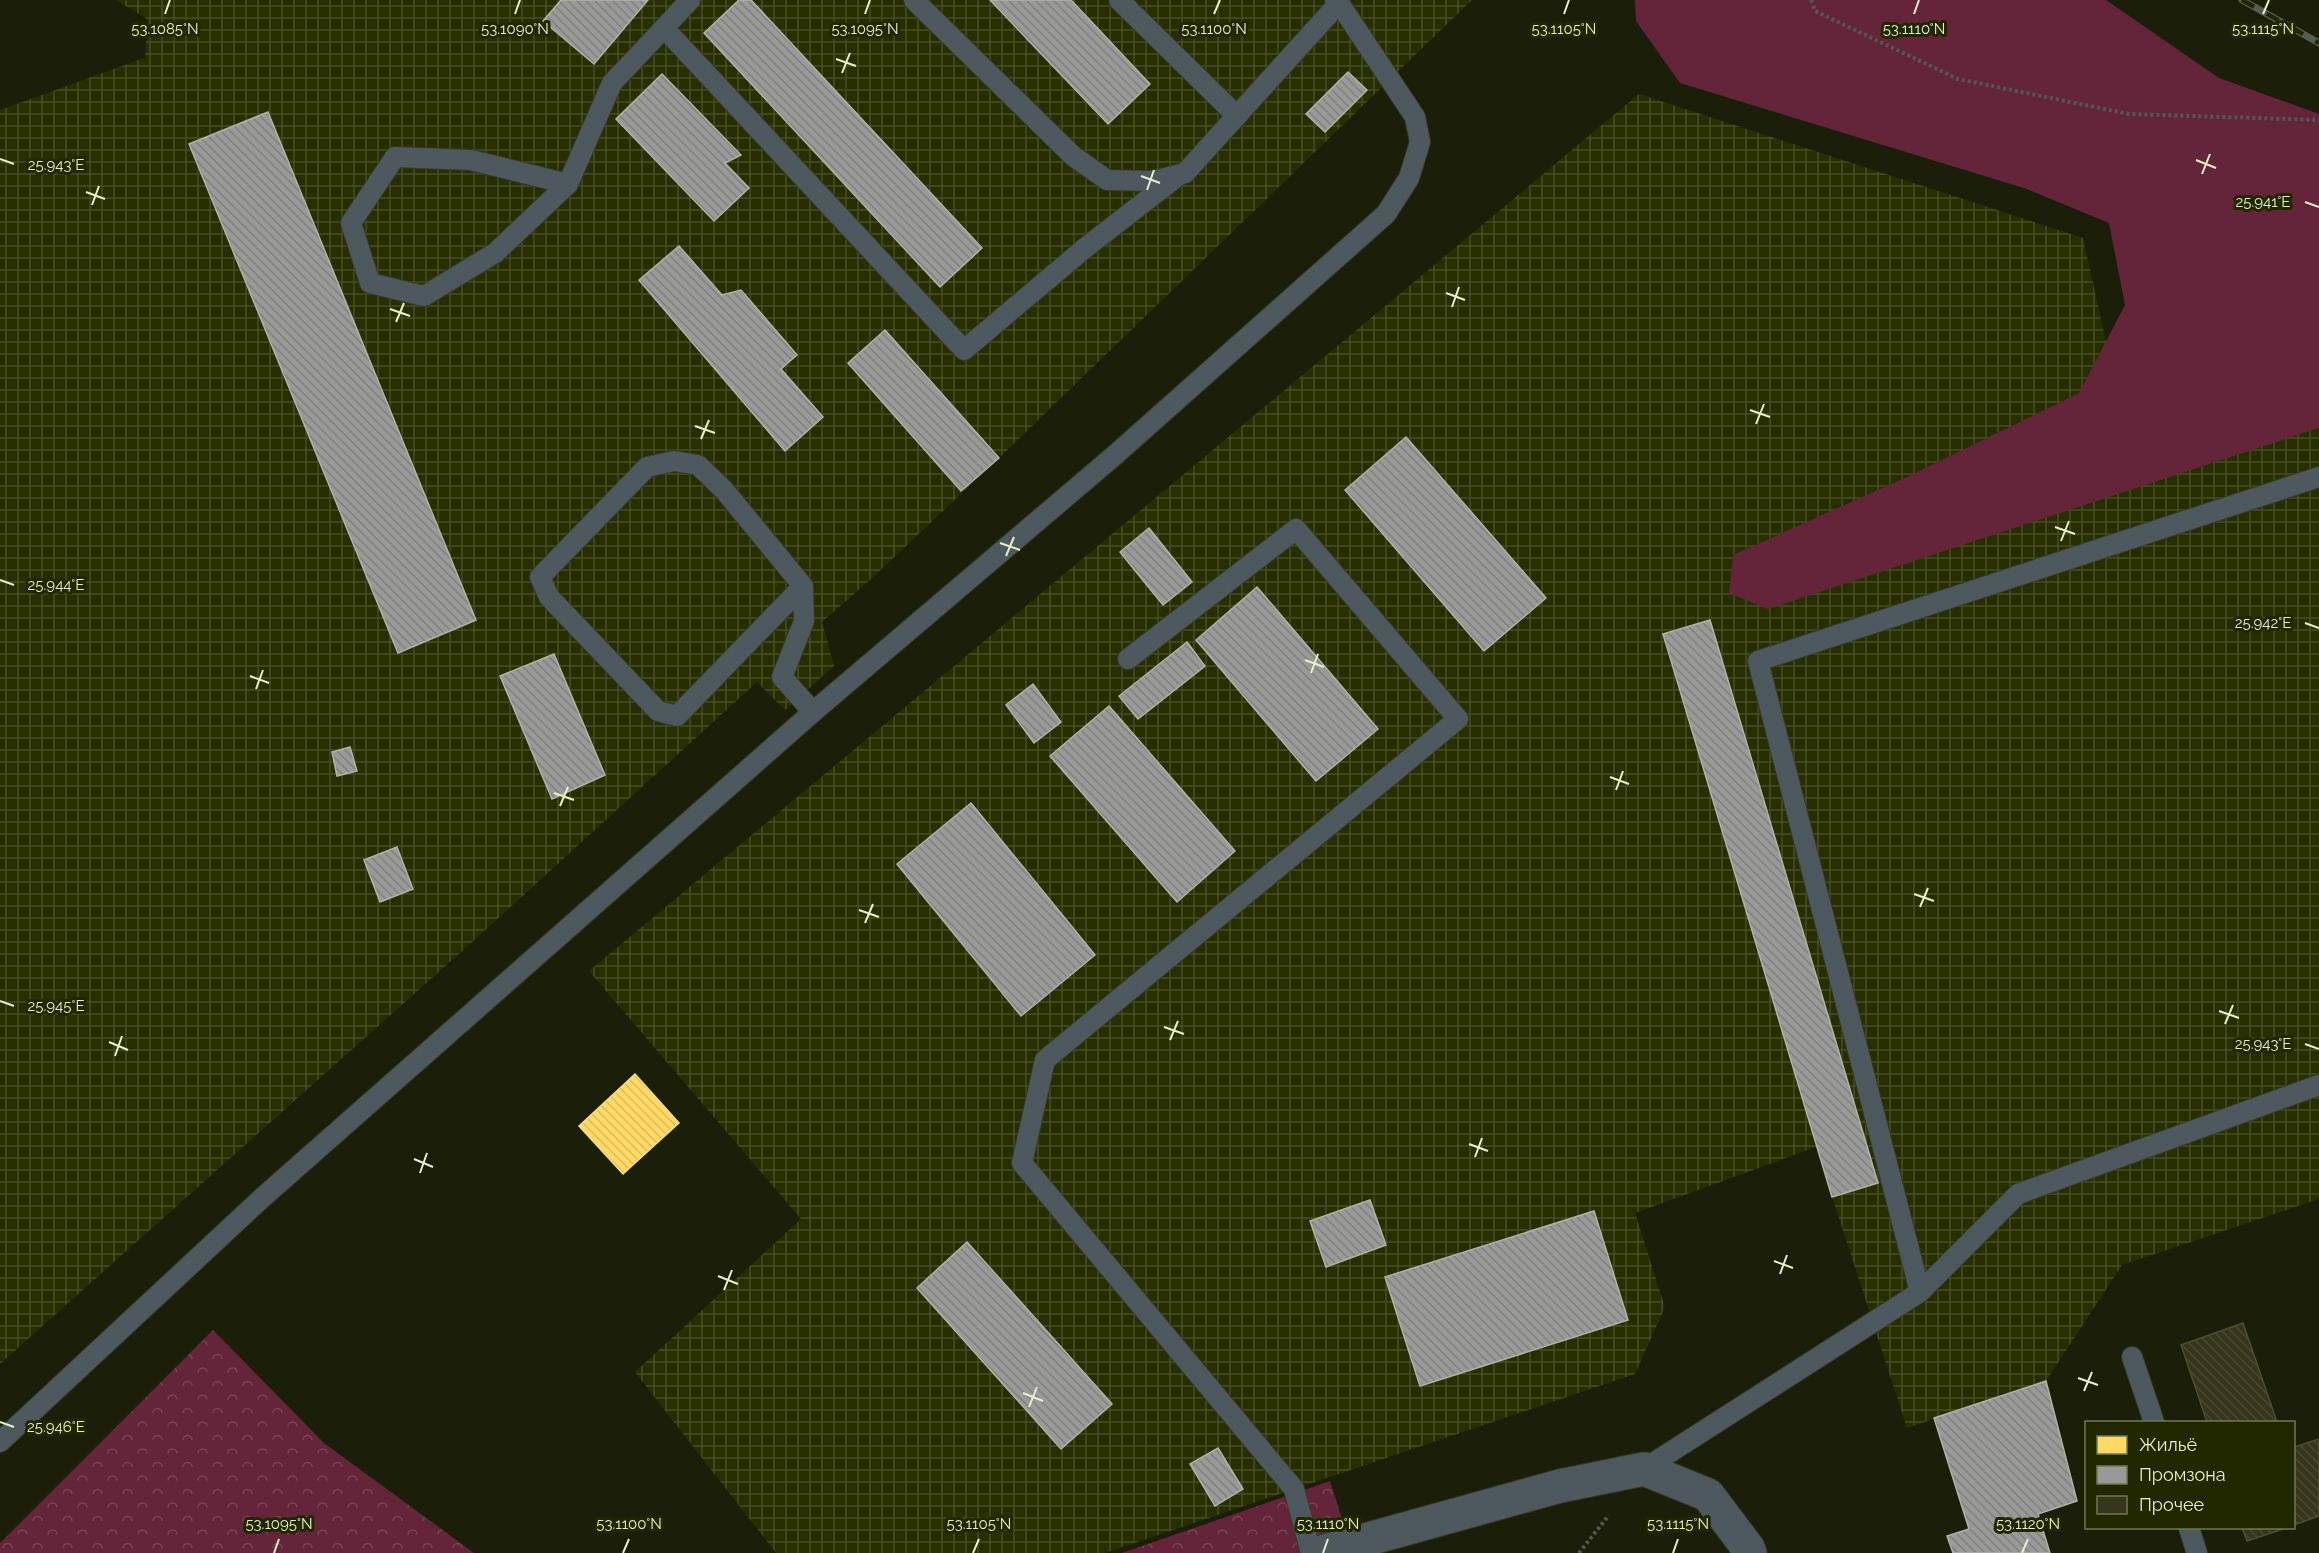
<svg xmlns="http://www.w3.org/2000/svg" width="2319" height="1553" font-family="Raleway,sans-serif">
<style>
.industrial{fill:url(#industrial-grid)}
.grass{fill:#64253a}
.forest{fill:url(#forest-crowns)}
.homes{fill:url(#homes-back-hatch);stroke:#f7e083;stroke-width:1.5}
.industry{fill:url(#industry-back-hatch);stroke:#b0b3a7;stroke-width:1.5}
.building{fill:url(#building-back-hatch);stroke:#4f4e33;stroke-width:1.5}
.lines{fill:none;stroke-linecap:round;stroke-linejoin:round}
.lane-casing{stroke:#363b25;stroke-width:22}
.street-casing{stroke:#363b25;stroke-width:35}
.path{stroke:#515953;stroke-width:4;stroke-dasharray:3 3;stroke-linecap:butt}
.lane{stroke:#4d595e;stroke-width:20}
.street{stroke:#4d595e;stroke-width:33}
.rail-casing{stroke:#565d55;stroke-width:7}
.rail{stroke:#212800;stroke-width:4.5;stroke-dasharray:14;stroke-linecap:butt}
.ticks{fill:none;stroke:#e5f0c8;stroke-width:2}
.ticks-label{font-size:15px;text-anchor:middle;fill:#e5f0c8;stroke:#212800;stroke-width:6;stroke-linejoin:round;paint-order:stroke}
</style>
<defs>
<pattern id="industrial-grid" width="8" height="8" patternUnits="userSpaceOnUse" patternTransform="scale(1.5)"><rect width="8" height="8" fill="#272f01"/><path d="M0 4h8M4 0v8" fill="none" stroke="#464d25"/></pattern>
<pattern id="forest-crowns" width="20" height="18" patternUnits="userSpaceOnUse" patternTransform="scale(1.5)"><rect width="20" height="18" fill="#64253a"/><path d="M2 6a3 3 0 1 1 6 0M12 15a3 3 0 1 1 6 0" fill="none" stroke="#7a4555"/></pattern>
<pattern id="homes-back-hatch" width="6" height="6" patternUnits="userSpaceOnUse" patternTransform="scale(1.5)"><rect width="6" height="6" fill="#ffd966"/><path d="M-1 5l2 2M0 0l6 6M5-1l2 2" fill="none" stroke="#dabc5e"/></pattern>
<pattern id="industry-back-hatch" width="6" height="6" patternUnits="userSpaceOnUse" patternTransform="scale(1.5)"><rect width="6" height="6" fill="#999"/><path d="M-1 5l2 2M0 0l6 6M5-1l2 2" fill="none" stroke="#80817d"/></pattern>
<pattern id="building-back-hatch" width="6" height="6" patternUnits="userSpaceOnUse" patternTransform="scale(1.5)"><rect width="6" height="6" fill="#35361c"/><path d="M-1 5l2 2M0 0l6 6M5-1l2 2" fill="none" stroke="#484a31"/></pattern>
</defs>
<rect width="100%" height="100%" fill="#1b1f09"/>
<g class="industrial">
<path d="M116,0H1472L999,458L870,580L822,622L834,666L785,710L757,682L470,944L0,1364V110L144,58L145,60L147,19Z"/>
<path d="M1639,94L2083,238L2135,473L2319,419V1199L2122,1265L2046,1381L1907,1428L1816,1147L1635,1213L1665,1307L1635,1374L1105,1553H776L635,1372L801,1219L589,971Z"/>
</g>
<path class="grass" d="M1635,0H2106L2219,78L2319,114V428L1768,609L1729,593L1733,555L1907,477L2079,393L2125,305L2109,223L2024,188L1680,83L1636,21Z"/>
<g class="forest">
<path d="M213,1330L324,1443L474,1553H0V1543Z"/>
<path d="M1330,1481L1353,1553H1122Z"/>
</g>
<path class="homes" d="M635,1074L679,1123L623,1174L579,1126Z"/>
<g class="industry">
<path d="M561,0H648L594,64L543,21Z"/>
<path d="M739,0H751L982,248L940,287L704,33Z"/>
<path d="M990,0H1071L1150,84L1108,124Z"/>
<path d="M1348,72L1367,90L1325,132L1306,114Z"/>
<path d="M662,74L741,155L725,163L749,188L714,221L616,119Z"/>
<path d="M268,112L476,620L398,653L189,144Z"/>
<path d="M679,246L722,295L741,290L797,355L781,369L823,417L785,451L639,280Z"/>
<path d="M885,330L999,458L961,491L848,363Z"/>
<path d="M1406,437L1546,598L1484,651L1345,490Z"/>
<path d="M1149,528L1192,582L1163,605L1120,552Z"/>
<path d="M1257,587L1378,729L1316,781L1196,640Z"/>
<path d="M1710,620L1878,1183L1832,1197L1663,634Z"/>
<path d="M1187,642L1205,666L1138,719L1119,696Z"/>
<path d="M554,654L605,775L552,799L500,676Z"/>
<path d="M1033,684L1061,722L1034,743L1006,705Z"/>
<path d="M1109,706L1235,851L1177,902L1050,756Z"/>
<path d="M350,747L357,771L337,776L332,752Z"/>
<path d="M971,803L1095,955L1021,1016L897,864Z"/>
<path d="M397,847L413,889L380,902L364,860Z"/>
<path d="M1370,1200L1386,1245L1326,1267L1310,1221Z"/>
<path d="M1594,1211L1628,1320L1420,1386L1385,1277Z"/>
<path d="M967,1242L1112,1404L1061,1449L917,1288Z"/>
<path d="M2046,1381L2077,1501L2038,1514L2050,1553H1953L1947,1536L1969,1529L1934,1418Z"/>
<path d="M1218,1448L1243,1489L1215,1506L1190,1464Z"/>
</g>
<g class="building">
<path d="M2243,1323L2277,1422H2207L2181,1345Z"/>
<path d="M2319,1439V1516L2294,1525V1447Z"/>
<path d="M2242,1528H2286L2247,1541Z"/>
</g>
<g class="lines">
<g class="lane-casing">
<g id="lane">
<path d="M690,0L664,28L964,350L1085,248L1179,175"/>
<path d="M914,0L1073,156L1107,180L1153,181L1185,173L1339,3"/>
<path d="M1119,0L1237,116"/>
<path d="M568,184L471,160L395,157L351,223L370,283L424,296L495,253L568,184L612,83L664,28"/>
<path d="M803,586L677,716L658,711L549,597L540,577L647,467L674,461L698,465L724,490L803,586L804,621L782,677L813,712"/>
<path d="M1128,659L1296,529L1458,719L1045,1060L1022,1163L1294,1489L1311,1553"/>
<path d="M1920,1292L1758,661L2319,477"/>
<path d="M2132,1357L2154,1422"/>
<path d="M0,1442L262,1198L813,712L1115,455L1386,214L1409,178L1420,142L1415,117L1339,3L1335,0"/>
<path d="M1644,1469L1920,1292L2018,1194L2319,1085"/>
<path d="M2189,1528L2197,1553"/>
</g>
</g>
<g class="street-casing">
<path id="street" d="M1318,1553L1560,1486L1644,1469L1708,1495L1748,1548L1750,1553"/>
</g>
<g class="path">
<path d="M1811,0L1815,11L1958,79L2129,114L2319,120"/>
<path d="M1579,1553L1609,1515"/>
</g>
<use href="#lane" class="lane"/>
<use href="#street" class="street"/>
<g class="rail-casing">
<path id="rail" d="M2242,0L2319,43"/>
</g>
<use href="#rail" class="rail"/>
</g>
<path class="ticks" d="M165,14L170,0M515,14L520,0M865,14L870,0M1214,14L1220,0M1564,14L1569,0M1914,14L1919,0M2263,14L2269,0M836,59L856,66M842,73L850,53M0,159L14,164M2196,160L2216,168M2202,174L2210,154M1141,176L1160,183M1147,190L1154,170M86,192L105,199M2305,202L2319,207M92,205L99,186M1446,293L1465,300M1452,307L1459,287M390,309L410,316M396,322L404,303M1750,410L1770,417M1756,424L1764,404M695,426L715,433M701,439L709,420M2055,527L2075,534M2061,541L2069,521M1000,543L1020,550M1006,556L1014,537M0,580L14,585M2305,623L2319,628M1305,660L1324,667M1311,673L1318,654M250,676L269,683M256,689L263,670M1610,777L1629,784M1616,790L1623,771M554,793L574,800M560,806L568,787M1914,894L1934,901M1920,907L1928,888M859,910L879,917M865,923L873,904M0,1001L14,1006M2219,1011L2239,1018M2225,1024L2233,1005M1164,1027L1184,1034M1170,1040L1178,1021M109,1042L128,1050M2305,1044L2319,1049M115,1056L122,1036M1469,1144L1488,1151M1475,1157L1482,1138M414,1159L433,1167M420,1173L427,1153M1774,1261L1793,1268M1780,1274L1787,1255M718,1276L738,1284M724,1290L732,1270M2078,1378L2098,1385M2084,1391L2092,1372M1023,1393L1043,1401M1029,1407L1037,1387M0,1422L14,1427M274,1553L279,1539M623,1553L629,1539M973,1553L979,1539M1323,1553L1328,1539M1673,1553L1678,1539M2022,1553L2028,1539"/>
<g class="ticks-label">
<text x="165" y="34">53.1085°N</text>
<text x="515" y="34">53.1090°N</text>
<text x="865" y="34">53.1095°N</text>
<text x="1214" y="34">53.1100°N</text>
<text x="1564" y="34">53.1105°N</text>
<text x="1914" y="34">53.1110°N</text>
<text x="2263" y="34">53.1115°N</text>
<text x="56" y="170">25.943°E</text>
<text x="2263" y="207">25.941°E</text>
<text x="56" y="590">25.944°E</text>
<text x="2263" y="628">25.942°E</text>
<text x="56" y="1011">25.945°E</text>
<text x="2263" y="1049">25.943°E</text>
<text x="56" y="1432">25.946°E</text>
<text x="279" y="1529">53.1095°N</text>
<text x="629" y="1529">53.1100°N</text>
<text x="979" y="1529">53.1105°N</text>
<text x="1328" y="1529">53.1110°N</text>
<text x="1678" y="1529">53.1115°N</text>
<text x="2028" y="1529">53.1120°N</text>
</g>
<rect x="2085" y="1421" width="210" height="108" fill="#212800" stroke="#6f7850" stroke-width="1.5"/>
<rect x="2097" y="1436" width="30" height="18" fill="#ffd966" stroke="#6f7850" stroke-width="1.5"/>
<text x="2139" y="1451" font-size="18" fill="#e5f0c8">Жильё</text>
<rect x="2097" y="1466" width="30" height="18" fill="#999999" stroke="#6f7850" stroke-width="1.5"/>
<text x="2139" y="1481" font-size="18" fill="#e5f0c8">Промзона</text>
<rect x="2097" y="1496" width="30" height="18" fill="#35361c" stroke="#6f7850" stroke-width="1.5"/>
<text x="2139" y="1511" font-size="18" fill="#e5f0c8">Прочее</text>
</svg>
